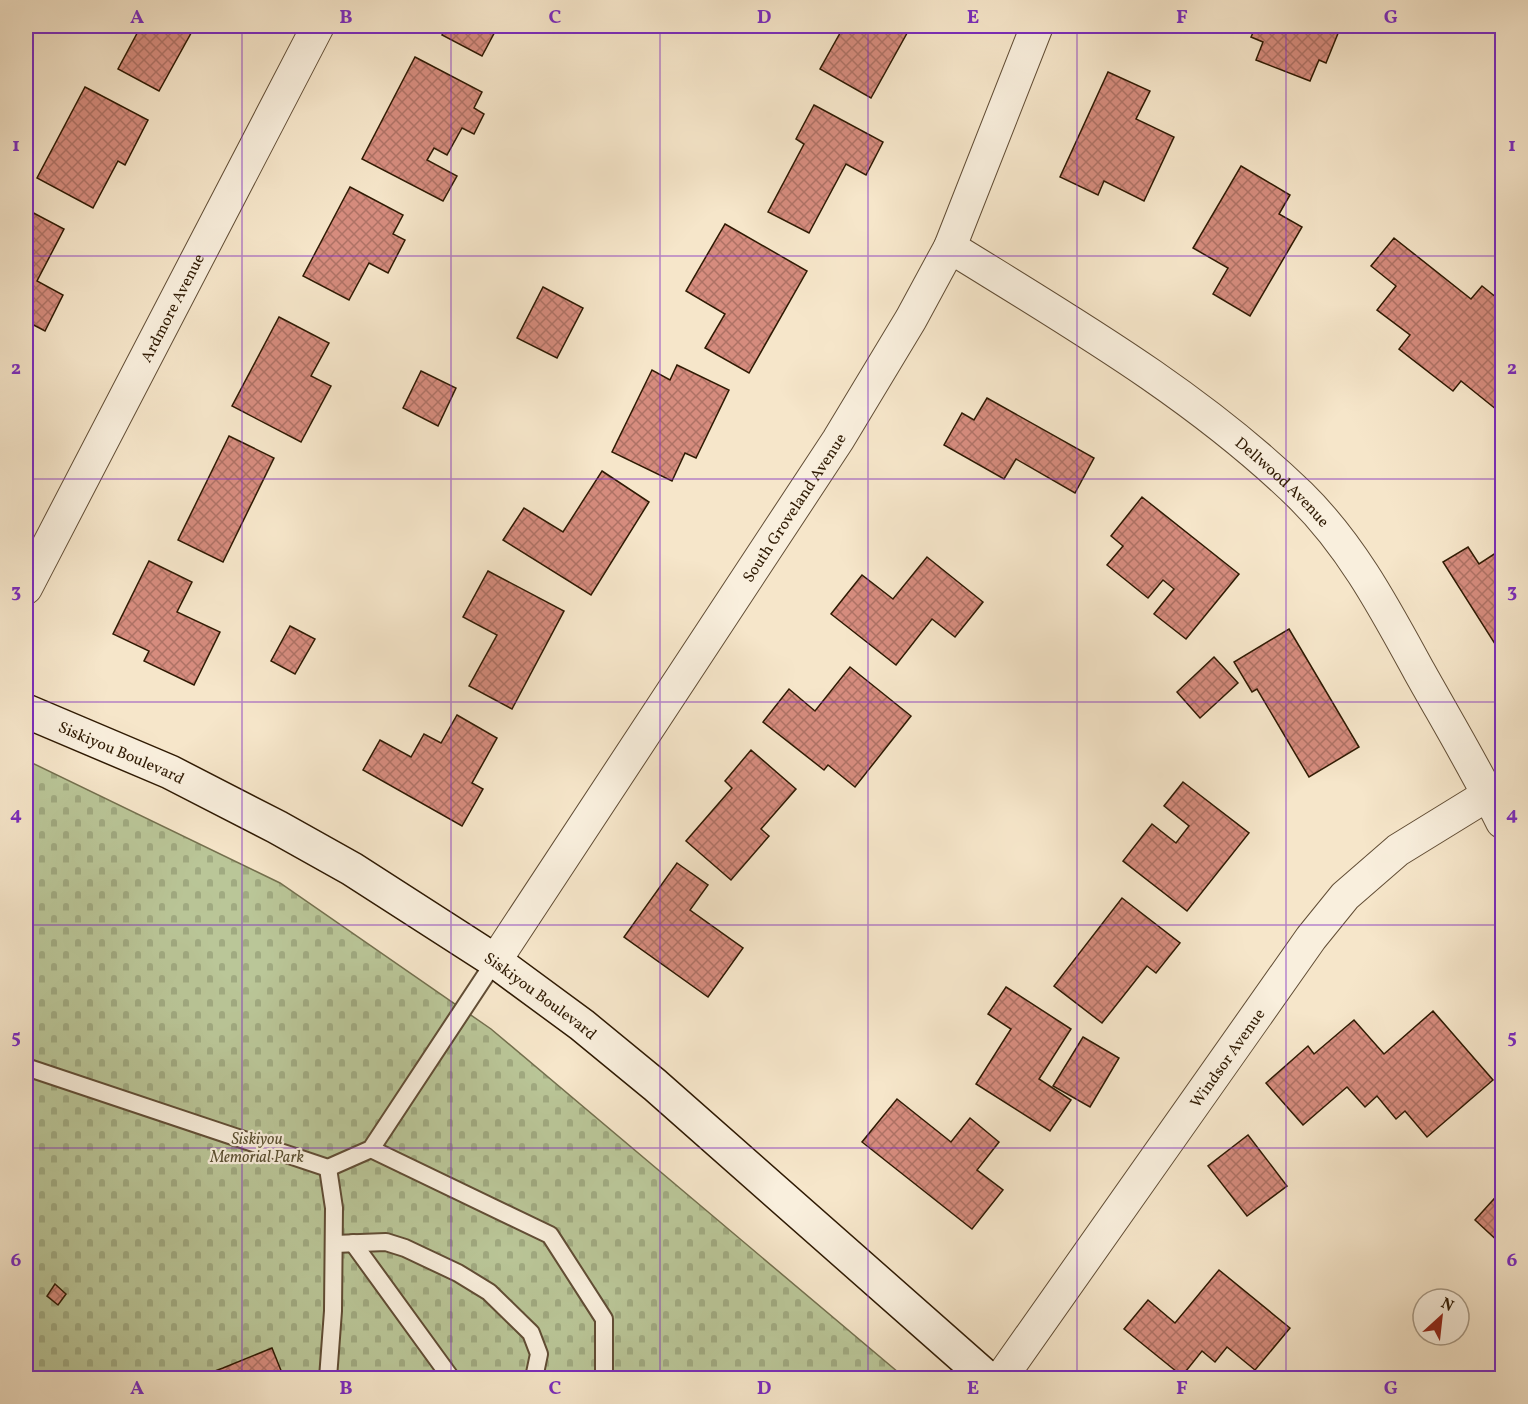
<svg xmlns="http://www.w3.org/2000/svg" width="1528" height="1404" font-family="Vollkorn,serif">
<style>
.cemetery{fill:url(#cemetery-stones);stroke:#74704e;stroke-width:1.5}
.building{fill:url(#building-cross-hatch);stroke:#2f1a03;stroke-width:1.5}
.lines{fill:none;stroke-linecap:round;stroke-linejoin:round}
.lane-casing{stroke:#614d35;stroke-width:20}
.street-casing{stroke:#614d35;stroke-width:34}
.secondary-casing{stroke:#2f1a03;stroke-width:36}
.lane{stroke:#f9efdd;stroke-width:16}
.street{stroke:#f9efdd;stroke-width:32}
.secondary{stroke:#f9efdd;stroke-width:33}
.grid{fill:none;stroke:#7b2cbf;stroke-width:1.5;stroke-opacity:0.55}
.labels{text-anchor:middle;stroke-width:4.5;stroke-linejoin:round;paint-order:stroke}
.street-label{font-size:16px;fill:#2f1a03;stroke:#f9efdd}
.park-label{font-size:16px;font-style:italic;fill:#594e30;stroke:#f9efdd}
.neatline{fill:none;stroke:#7b2cbf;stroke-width:2}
.grid-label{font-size:20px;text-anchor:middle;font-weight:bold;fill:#7b2cbf}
</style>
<defs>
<pattern id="cemetery-stones" width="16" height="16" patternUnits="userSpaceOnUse" patternTransform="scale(1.5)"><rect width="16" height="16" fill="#bac698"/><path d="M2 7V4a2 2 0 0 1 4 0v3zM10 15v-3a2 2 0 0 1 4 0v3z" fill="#a0aa81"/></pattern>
<pattern id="building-cross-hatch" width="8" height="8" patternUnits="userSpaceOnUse" patternTransform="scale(1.5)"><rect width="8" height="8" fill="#d68c7e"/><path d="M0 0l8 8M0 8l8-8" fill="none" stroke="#ae7265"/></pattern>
</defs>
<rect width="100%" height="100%" fill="#f6e6ca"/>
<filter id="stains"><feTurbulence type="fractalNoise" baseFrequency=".00333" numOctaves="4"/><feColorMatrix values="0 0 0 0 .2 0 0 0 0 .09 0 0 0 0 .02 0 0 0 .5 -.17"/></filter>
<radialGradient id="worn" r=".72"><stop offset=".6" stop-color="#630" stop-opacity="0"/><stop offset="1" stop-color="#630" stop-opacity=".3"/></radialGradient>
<path class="cemetery" d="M26,760L280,883L491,1029L905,1378H26Z"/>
<g class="building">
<path d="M141,26H195L159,91L118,69Z"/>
<path d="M447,26H498L482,56L442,35Z"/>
<path d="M844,26H911L871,98L820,69Z"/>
<path d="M1256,26H1341L1326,63L1319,60L1310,81L1256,60L1263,42L1251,37Z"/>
<path d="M415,57L482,92L474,108L484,114L474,134L462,128L447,155L434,148L427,160L457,176L443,201L362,159Z"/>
<path d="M1108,72L1150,91L1136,119L1174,137L1144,201L1104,181L1098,195L1060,177Z"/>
<path d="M85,87L148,120L125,165L118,161L93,208L37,178Z"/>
<path d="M814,105L883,142L866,175L846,164L809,233L768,212L804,144L796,139Z"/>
<path d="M1241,166L1290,195L1279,214L1302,227L1250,316L1213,294L1228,268L1193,248Z"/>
<path d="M350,187L403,215L393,234L405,240L388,273L369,263L349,300L303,276Z"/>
<path d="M26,209L64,229L37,281L63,295L45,331L26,321Z"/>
<path d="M725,224L807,271L749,373L705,348L725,314L686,291Z"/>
<path d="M1394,238L1471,299L1482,286L1502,302V414L1461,381L1453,391L1399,349L1410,335L1377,310L1396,286L1371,266Z"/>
<path d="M543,287L583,308L557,358L517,338Z"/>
<path d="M279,317L329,343L311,376L331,386L301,442L232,406Z"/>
<path d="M677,365L729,390L696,458L685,453L672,481L612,452L652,370L670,380Z"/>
<path d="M421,371L456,388L438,426L403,408Z"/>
<path d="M987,398L1094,458L1075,493L1016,459L1004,479L944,445L962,413L974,420Z"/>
<path d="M229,436L274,458L223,562L178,540Z"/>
<path d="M602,471L649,502L591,595L503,540L524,508L563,532Z"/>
<path d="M1142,497L1239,574L1186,639L1154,614L1174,589L1163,580L1148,598L1107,565L1123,546L1111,536Z"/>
<path d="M1468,547L1479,564L1502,549V655L1443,562Z"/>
<path d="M927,557L983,602L955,637L932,619L896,665L831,614L862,575L893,599Z"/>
<path d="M149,561L192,582L177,612L220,632L194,685L144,661L149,651L113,634Z"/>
<path d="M488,571L564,611L512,709L469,686L497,635L463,617Z"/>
<path d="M290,626L315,639L295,674L271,661Z"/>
<path d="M1289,629L1359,747L1309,777L1257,689L1252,692L1234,662Z"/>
<path d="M1214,657L1238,683L1200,718L1177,692Z"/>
<path d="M850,667L911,716L855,787L828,765L824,770L763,722L789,689L815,711Z"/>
<path d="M457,715L497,738L472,783L483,789L462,826L363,770L380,740L411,757L424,734L441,743Z"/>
<path d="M751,750L796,789L761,829L769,836L731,880L686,841L732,788L725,781Z"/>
<path d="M1183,782L1249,833L1187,911L1123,861L1152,824L1176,843L1189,826L1164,806Z"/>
<path d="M677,863L708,885L690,910L743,948L708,997L624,937Z"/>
<path d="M1122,898L1180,943L1156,973L1147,966L1102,1023L1054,986Z"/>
<path d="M1006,987L1071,1029L1039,1079L1071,1100L1050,1131L976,1084L1011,1029L988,1014Z"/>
<path d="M1433,1011L1493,1080L1427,1137L1405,1111L1396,1119L1377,1096L1365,1107L1347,1087L1303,1125L1266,1083L1308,1046L1314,1054L1354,1020L1384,1054Z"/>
<path d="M1083,1037L1119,1058L1090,1107L1053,1086Z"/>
<path d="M897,1099L951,1142L970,1118L999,1142L977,1170L1003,1190L972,1229L862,1142Z"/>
<path d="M1248,1135L1287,1186L1247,1216L1208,1166Z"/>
<path d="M1502,1190V1245L1475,1220Z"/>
<path d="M1219,1270L1290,1328L1255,1370L1227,1347L1215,1362L1202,1351L1182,1376L1124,1329L1148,1300L1175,1323Z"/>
<path d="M55,1284L66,1294L58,1305L47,1296Z"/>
<path d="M272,1348L284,1378H196L223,1368Z"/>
</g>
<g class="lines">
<g class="lane-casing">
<g id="lane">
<path d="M26,1067L328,1168L371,1149L495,961"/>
<path d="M371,1149L550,1235L604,1319V1378"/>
<path d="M353,1243L451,1378"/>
<path d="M334,1244L386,1242L405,1248L458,1273L489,1292L531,1333L539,1354L534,1378"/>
<path d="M328,1378L333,1311L334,1208L328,1168"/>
</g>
</g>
<g class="street-casing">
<g id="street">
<path id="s1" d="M950,247C1071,322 1197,395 1300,495C1352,546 1385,609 1419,671C1447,721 1477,771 1502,822"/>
<path id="s2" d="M26,588L318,26"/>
<path id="s3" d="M495,961L838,440L911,319L950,247L1037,26"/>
<path id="s4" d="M1001,1378L1311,938L1345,896L1398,850L1502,786"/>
</g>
</g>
<g class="secondary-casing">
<g id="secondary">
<path id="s5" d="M26,711L170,772L277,827L352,869L495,961L582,1025L655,1085L987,1378"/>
</g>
</g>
<use href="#lane" class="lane"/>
<use href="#street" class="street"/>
<use href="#secondary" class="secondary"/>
</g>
<path class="grid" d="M242,26V1378M451,26V1378M660,26V1378M868,26V1378M1077,26V1378M1286,26V1378M26,256H1502M26,479H1502M26,702H1502M26,925H1502M26,1148H1502"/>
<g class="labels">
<g class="street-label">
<text dy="6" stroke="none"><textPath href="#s2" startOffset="316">Ardmore Avenue</textPath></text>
<text dy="6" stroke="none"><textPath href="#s1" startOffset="408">Dellwood Avenue</textPath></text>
<text dy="6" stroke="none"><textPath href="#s3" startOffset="543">South Groveland Avenue</textPath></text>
<text dy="6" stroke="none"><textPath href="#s5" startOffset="104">Siskiyou Boulevard</textPath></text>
<text dy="6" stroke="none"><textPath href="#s5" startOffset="590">Siskiyou Boulevard</textPath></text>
<text dy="6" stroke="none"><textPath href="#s4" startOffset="392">Windsor Avenue</textPath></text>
</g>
<g class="park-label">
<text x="257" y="1144">Siskiyou<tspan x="257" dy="18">Memorial Park</tspan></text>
</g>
</g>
<rect width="1528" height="1404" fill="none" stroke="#f6e6ca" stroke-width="66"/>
<g transform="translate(1441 1317) rotate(27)"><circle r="28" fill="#f9efdd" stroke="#a89a86" stroke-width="1.5"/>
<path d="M0-4.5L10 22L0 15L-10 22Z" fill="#8f2418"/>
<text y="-9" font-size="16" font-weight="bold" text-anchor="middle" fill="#2f1a03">N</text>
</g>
<rect x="33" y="33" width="1462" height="1338" class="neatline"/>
<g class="grid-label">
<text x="137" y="23">A</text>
<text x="346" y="23">B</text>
<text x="555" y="23">C</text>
<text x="764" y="23">D</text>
<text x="973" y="23">E</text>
<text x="1182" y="23">F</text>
<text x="1391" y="23">G</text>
<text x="16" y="151">1</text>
<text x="1512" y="151">1</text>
<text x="16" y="374">2</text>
<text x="1512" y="374">2</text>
<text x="16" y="597">3</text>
<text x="1512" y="597">3</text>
<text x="16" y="820">4</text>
<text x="1512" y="820">4</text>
<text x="16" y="1043">5</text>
<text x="1512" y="1043">5</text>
<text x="16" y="1266">6</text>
<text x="1512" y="1266">6</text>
<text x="137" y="1394">A</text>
<text x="346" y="1394">B</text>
<text x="555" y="1394">C</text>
<text x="764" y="1394">D</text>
<text x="973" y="1394">E</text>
<text x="1182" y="1394">F</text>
<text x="1391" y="1394">G</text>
</g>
<rect width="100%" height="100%" filter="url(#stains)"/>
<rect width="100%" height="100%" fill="url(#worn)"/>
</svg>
